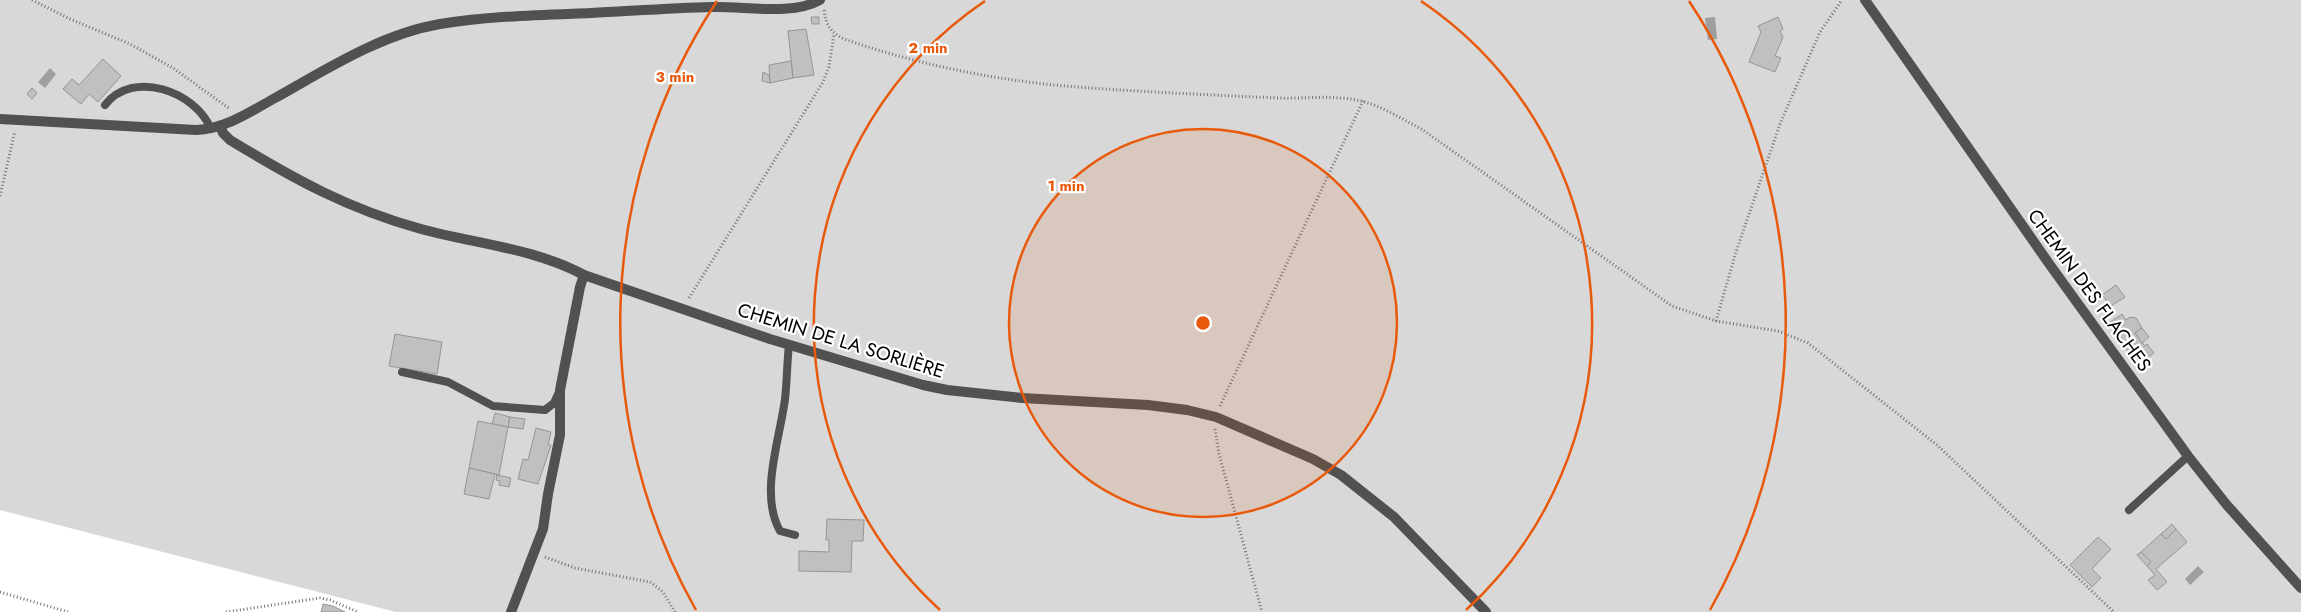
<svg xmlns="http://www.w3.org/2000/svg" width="2301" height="612" font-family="Jost,sans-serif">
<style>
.green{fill:#d8d8d8}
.water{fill:#9f9f9f}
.building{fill:#c0c0c0;stroke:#959595}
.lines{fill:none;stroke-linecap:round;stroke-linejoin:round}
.path{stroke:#737373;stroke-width:3;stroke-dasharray:1 2.5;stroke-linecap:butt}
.lane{stroke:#515151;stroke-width:8}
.street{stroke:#515151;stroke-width:10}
.ring{fill:none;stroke:#e8590c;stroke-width:2.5}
.labels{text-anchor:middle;stroke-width:4.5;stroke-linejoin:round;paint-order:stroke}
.street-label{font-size:19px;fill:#000;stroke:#fff}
.centre{fill:#e8590c;stroke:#fff;stroke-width:2.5}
.ring-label{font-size:15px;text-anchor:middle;font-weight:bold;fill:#e8590c;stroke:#fff;stroke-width:4.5;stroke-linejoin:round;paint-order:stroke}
</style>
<rect width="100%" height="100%" fill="#fff"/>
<path class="green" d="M0,0H2301V612H396L0,510Z"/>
<g class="water">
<path d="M1715,17L1717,39L1708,40L1705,18Z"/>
<path d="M50,68L56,74L45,88L38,82Z"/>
<path d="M2198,566L2204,572L2190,585L2185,579Z"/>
</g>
<g class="building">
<path d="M811,17H819V24H812Z"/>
<path d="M1778,17L1783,29L1780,31L1783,37L1775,56L1781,58L1775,72L1749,62L1761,32L1758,26Z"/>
<path d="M806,29L814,75L793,78L788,31Z"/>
<path d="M103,59L121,76L98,102L89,94L81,104L63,89L72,79L79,85Z"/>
<path d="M791,61L793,78L770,83L769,65Z"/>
<path d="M763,72L769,75L770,83L762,81Z"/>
<path d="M32,88L37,93L32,99L27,94Z"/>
<path d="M2116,285L2125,297L2111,306L2102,295Z"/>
<path d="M2122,314L2126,320L2130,317L2136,318L2142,328L2135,333L2145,346L2147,344L2154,353L2138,365L2109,323Z"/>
<path d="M2142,328L2149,337L2142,343L2135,333Z"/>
<path d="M395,334L442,342L437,374L389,366Z"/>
<path d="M495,413L510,417L508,427L492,424Z"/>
<path d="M510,417L525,419L523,429L508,427Z"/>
<path d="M478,421L508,427L499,475L469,468Z"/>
<path d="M536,428L551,432L548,445H551L538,484L518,479L523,459L528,460Z"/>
<path d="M469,468L495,474L489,499L464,494Z"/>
<path d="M497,475L511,478L509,487L499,485L500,481L496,480Z"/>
<path d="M827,519L864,520L863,541H852L851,572L799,571V551L829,552V540H826Z"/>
<path d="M2172,524L2176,529L2166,539L2161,534Z"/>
<path d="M2176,529L2187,542L2156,569L2167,582L2157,590L2148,580L2155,575L2147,566L2151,562L2141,552L2161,534L2166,539Z"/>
<path d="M2098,537L2111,549L2092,569L2101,578L2092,587L2070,565Z"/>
<path d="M2141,552L2151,562L2147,566L2137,555Z"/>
<path d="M323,604L333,606L345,612H321Z"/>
</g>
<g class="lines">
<g class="path">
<path d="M32,0L70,19L130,44L173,68L230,109"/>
<path d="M824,10C826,25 830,32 844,39C919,65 998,81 1077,87C1144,92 1211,95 1278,98C1306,99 1337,94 1365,102C1385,108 1404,120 1423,130L1672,306L1716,321L1778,331L1808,343L1937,445L2114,612"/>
<path d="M0,196L15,131"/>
<path d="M689,298L823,82L829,67L834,34"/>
<path d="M1716,321L1736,252L1780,124L1820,32L1842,0"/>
<path d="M1220,406L1363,101"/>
<path d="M1215,429L1219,454L1262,612"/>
<path d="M545,557L575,568L650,582L663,592L675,612"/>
<path d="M0,592L68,612"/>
<path d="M226,612L320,598L330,600L358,612"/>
</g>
<g class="lane">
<path d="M105,105C133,69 195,91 211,129"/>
<path d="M789,345C787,363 787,381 785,399C780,439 759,494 780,531L795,535"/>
<path d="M402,372L448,382L493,406L545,410L554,403L559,392"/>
<path d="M2129,510L2188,456"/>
</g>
<g class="street">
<path d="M1865,0L2050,265L2188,456L2226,504L2301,588"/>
<path d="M0,119L196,130C225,129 250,112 275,98C327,69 381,34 440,24C490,16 540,15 591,13C631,11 672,8 712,7C745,6 792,16 820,0"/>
<path d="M220,126L223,133L230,140C294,179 348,209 421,229C476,244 534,248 584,275L770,339L923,385L947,390L1022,398L1148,405L1187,410L1216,417L1313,459L1341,475L1394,517L1486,612"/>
<path d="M511,612L543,529L548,494L560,435V390L580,287L584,275"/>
</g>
</g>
<circle cx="1203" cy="323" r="194" fill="#e8590c" fill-opacity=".12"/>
<g class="ring">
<circle cx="1203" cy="323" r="194"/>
<path d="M940 610A389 389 0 0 1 985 1M1421 1A389 389 0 0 1 1466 610"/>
<path d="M696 610A583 583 0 0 1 717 1M1689 1A583 583 0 0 1 1710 610"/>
</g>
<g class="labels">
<g class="street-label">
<text transform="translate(2090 290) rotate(54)" y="7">CHEMIN DES FLACHES</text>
<text transform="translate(841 340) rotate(17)" y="7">CHEMIN DE LA SORLIÈRE</text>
</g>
</g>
<circle cx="1203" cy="323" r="8" class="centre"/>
<g class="ring-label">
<text x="928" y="53">2 min</text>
<text x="675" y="82">3 min</text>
<text x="1066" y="191">1 min</text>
</g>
</svg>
